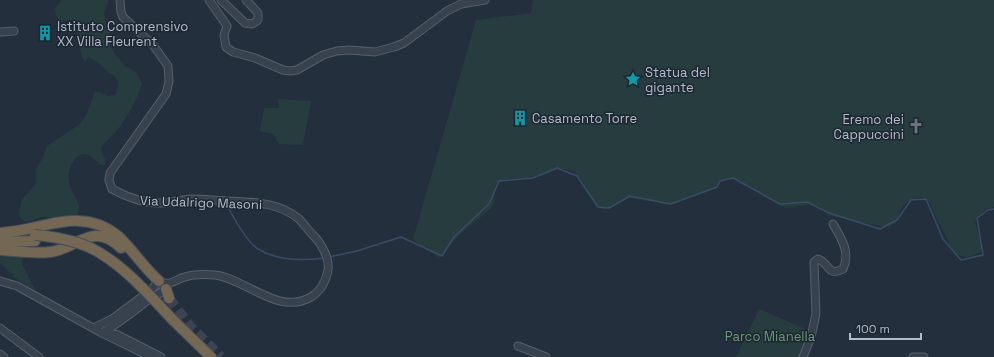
<svg xmlns="http://www.w3.org/2000/svg" width="994" height="357" font-family="'Space Grotesk',sans-serif">
<style>
.green{fill:#263c3f}
.lines{fill:none;stroke-linecap:round;stroke-linejoin:round}
.stream{stroke:#394c67;stroke-width:1.5}
.highway-tunnel{stroke:#3a4453;stroke-width:10;stroke-dasharray:10 5;stroke-linecap:butt}
.minor-casing{stroke:#565f6c;stroke-width:9}
.highway-casing{stroke:#434c59;stroke-width:12}
.minor{stroke:#38414e;stroke-width:7}
.highway{stroke:#746855;stroke-width:10}
.highway-bridge-casing{stroke:#434c59;stroke-width:12;stroke-linecap:butt}
.highway-bridge{stroke:#746855;stroke-width:10}
.labels{text-anchor:middle;stroke-width:3;stroke-linejoin:round;paint-order:stroke}
.poi-label{font-size:13px;fill:#b4bcc9;stroke:#1d2633;text-anchor:start}
.street-label{font-size:13px;fill:#b4bcc9;stroke:#1d2633}
.park-label{font-size:13px;fill:#6b9a76;stroke:#1d2633}
</style>
<rect width="100%" height="100%" fill="#242f3e"/>
<g class="green">
<path d="M62,0H109L104,13L106,25L110,32V45L114,53L125,66L136,72L142,84C137,100 128,116 118,129C113,136 105,141 101,148L102,153L106,161L105,165H101C93,159 87,149 77,157C68,165 66,179 71,189C74,195 78,200 79,206C79,211 78,214 74,217H41L28,222L24,221L20,217L19,213L22,199L34,186L36,182V169L43,157L47,146L80,124L87,113L95,92H100L107,96L115,95C119,89 120,80 113,75C108,72 111,76 108,72C101,65 97,61 88,57L85,62L81,53L76,26L74,22L70,20L60,22L57,18L55,9Z"/>
<path d="M533,0H994V207C983,209 979,214 975,223L983,249C974,258 965,259 954,253L929,202C926,198 922,197 918,198C901,202 902,208 896,223L887,227L858,222L828,215L821,207L812,204L788,208L783,207L733,178L720,181L717,187L669,205L631,198L625,199L603,210C586,201 586,168 561,169C552,169 546,175 538,177C528,179 513,177 504,180C501,181 499,184 496,185L494,203L490,209L457,237L440,257L436,256V254L426,251L427,247L420,246L413,239L476,20L531,13Z"/>
<path d="M278,99L311,101L303,145L279,144L273,134L260,131L264,108H279Z"/>
<path d="M0,253L23,254L22,264L35,290C26,285 19,282 12,275C8,271 5,266 0,263Z"/>
<path d="M759,309L810,331L799,357H736Z"/>
</g>
<g class="lines">
<g class="stream">
<path d="M229,209C235,220 248,243 258,249C278,261 303,261 325,258"/>
<path d="M329,257L357,251L401,237L442,256L454,237L489,204L499,181L533,178L557,168L577,176L598,207L609,208L630,196L671,204L717,187L720,181L733,178L780,204L807,202L829,213L880,229L897,220L911,200L926,199L943,239L961,260L983,255L977,218L988,210L994,209"/>
</g>
<path class="highway-tunnel" d="M169,298L191,327L221,357"/>
<g class="minor-casing">
<g id="minor">
<path d="M209,0L227,26L224,35L226,47L233,52L255,58L283,70L290,71L297,70L323,55L337,51L349,50L375,52L394,47L404,43L447,11L461,4L485,0"/>
<path d="M221,0L245,23L252,24L258,20V13L246,0"/>
<path d="M0,32L14,31"/>
<path d="M0,281L17,286L102,333L151,357"/>
<path d="M0,328L39,357"/>
<path d="M94,328L112,319L151,290L159,281C161,282 163,283 165,283C171,285 179,278 185,277C194,274 205,274 215,275C247,279 278,316 311,297C321,291 326,281 328,270C330,258 321,243 313,235C308,230 304,224 299,219C279,202 251,202 227,201C215,200 202,199 191,199C182,200 173,202 164,203C144,204 128,198 112,189L109,180L110,173L166,94L169,81L168,66L153,45L123,17L121,12L120,0"/>
<path d="M102,333C119,323 133,312 148,300C156,294 163,294 168,286"/>
<path d="M108,333L118,335L161,357"/>
<path d="M518,346L546,357"/>
<path d="M0,354L4,357"/>
<path d="M803,357L811,337L816,314L814,262L818,259C830,263 827,277 843,269C851,252 841,238 833,224"/>
<path d="M913,357H924"/>
</g>
</g>
<g class="highway-casing">
<g id="highway">
<path d="M0,233C9,232 18,231 27,229C60,222 89,212 118,236C133,250 144,268 159,281"/>
<path d="M0,242L35,241"/>
<path d="M0,250C16,251 34,254 50,252C77,249 93,220 121,248"/>
<path d="M166,289L169,298"/>
<path d="M173,320L211,357"/>
</g>
</g>
<use href="#minor" class="minor"/>
<use href="#highway" class="highway"/>
<g class="highway-bridge-casing">
<path id="highway-bridge" d="M35,235C58,237 81,241 100,253C128,270 151,297 173,320"/>
</g>
<use href="#highway-bridge" class="highway-bridge"/>
</g>
<defs>
<g id="building-bare" transform="scale(1.2)"><path d="M-4-6H4V6H1V3H-1V6H-4ZM-2.5-4.3h1.7v1.8h-1.7ZM.8-4.3h1.7v1.8H.8ZM-2.5-1h1.7V.8h-1.7ZM.8-1h1.7V.8H.8Z" fill="#0f9aa8" stroke="#1d2633" stroke-width="2.5" paint-order="stroke"/></g>
<g id="sight-bare" transform="scale(1.2)"><path d="M0-6L1.8-2.2L6-1.7L2.9 1.2L3.7 5.4L0 3.3L-3.7 5.4L-2.9 1.2L-6-1.7L-1.8-2.2Z" fill="#0f9aa8" stroke="#1d2633" stroke-width="2.5" paint-order="stroke"/></g>
<g id="church-bare" transform="scale(1.2)"><path d="M-1.2-6h2.4v3.5h3.3v2.4h-3.3V6h-2.4V-.1h-3.3v-2.4h3.3Z" fill="#6b7280" stroke="#1d2633" stroke-width="2.5" paint-order="stroke"/></g>
</defs>
<g fill-rule="evenodd">
<use href="#building-bare" x="45" y="33"/>
<use href="#sight-bare" x="633" y="79"/>
<use href="#building-bare" x="520" y="118"/>
<use href="#church-bare" x="916" y="126"/>
</g>
<g class="labels">
<g class="poi-label">
<text x="57" y="31">Istituto Comprensivo<tspan x="57" dy="15">XX Villa Fleurent</tspan></text>
<text x="645" y="77">Statua del<tspan x="645" dy="15">gigante</tspan></text>
<text x="532" y="123">Casamento Torre</text>
<text x="904" y="124" text-anchor="end">Eremo dei<tspan x="904" dy="15">Cappuccini</tspan></text>
</g>
<g class="street-label">
<text transform="translate(201 202) rotate(2)" y="5">Via Udalrigo Masoni</text>
</g>
<g class="park-label">
<text x="770" y="341">Parco Mianella</text>
</g>
</g>
<path d="M850 333v6h71v-6" fill="none" stroke="#b4bcc9" stroke-width="2"/>
<text x="856" y="333" font-size="12" fill="#b4bcc9" stroke="#1d2633" stroke-width="3" paint-order="stroke">100 m</text>
</svg>
